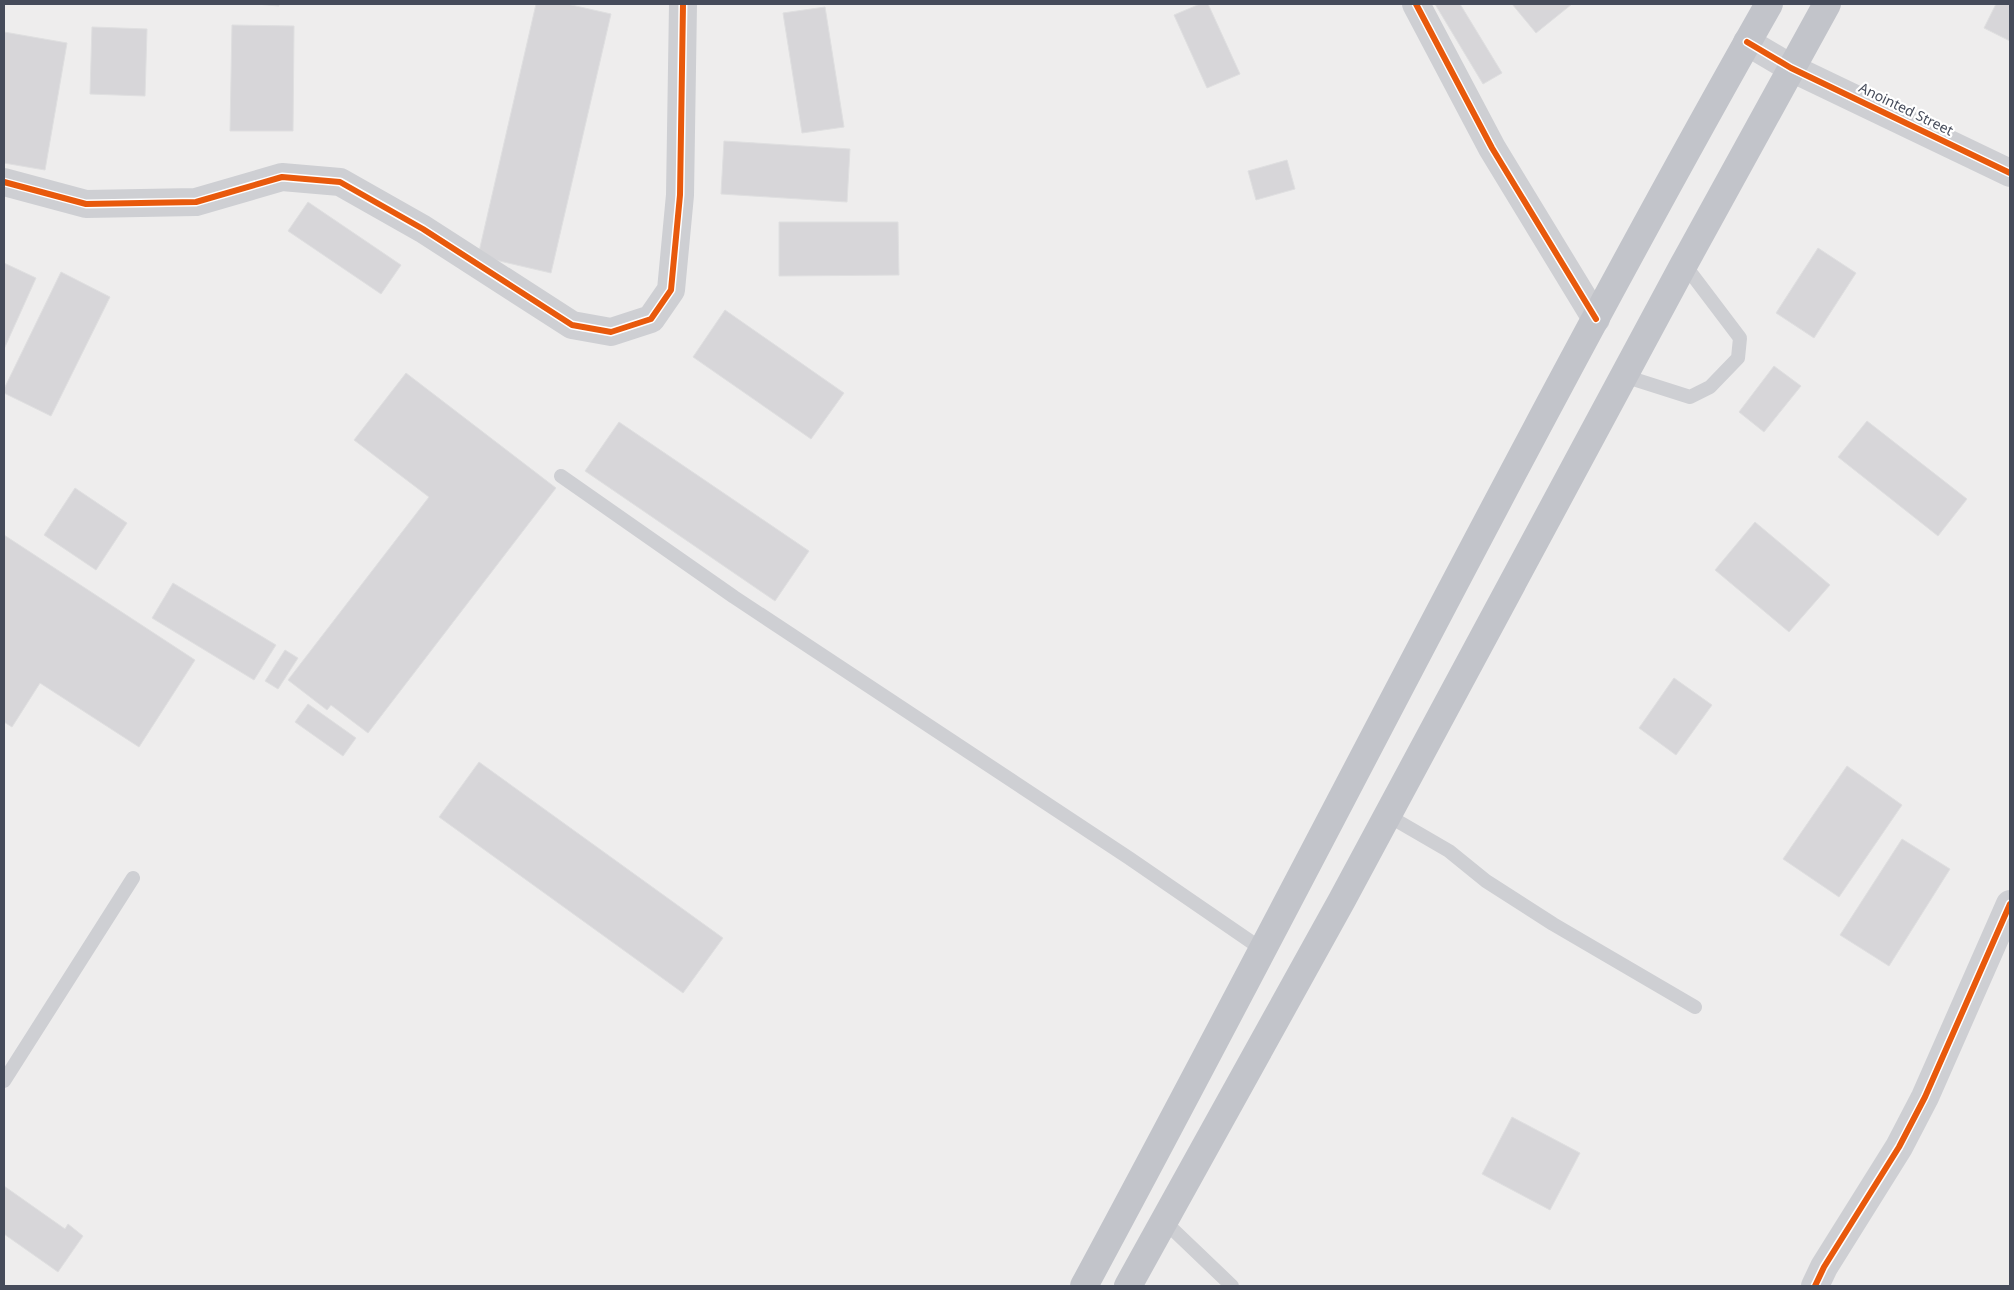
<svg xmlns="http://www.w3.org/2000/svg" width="2014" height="1290" font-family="'Noto Sans',sans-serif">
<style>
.building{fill:#d7d6d9;stroke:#dfdfe0}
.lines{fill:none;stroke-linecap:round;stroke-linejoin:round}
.service{stroke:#cecfd3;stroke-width:14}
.minor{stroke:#cecfd3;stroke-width:28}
.trunk{stroke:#c2c4ca;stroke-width:28}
.cycleway-casing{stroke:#fff;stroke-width:9}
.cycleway{stroke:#e8590c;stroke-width:6}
.labels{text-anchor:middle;stroke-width:4.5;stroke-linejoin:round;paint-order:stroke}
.street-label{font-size:14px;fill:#454b5a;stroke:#fff}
</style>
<rect width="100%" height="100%" fill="#eeeded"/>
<g class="building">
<path d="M256,4H279V6Z"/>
<path d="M536,4H567L611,14L551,273L478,256Z"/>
<path d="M1200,4H1208L1240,74L1207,88L1174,15Z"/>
<path d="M1435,4H1460L1502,73L1483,84Z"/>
<path d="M1512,4H1572L1536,33Z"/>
<path d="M1996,4H2010V41L1984,28Z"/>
<path d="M825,7L844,127L802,133L783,13Z"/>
<path d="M232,25L294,26L293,131H230Z"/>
<path d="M92,27L147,29L145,96L90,94Z"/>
<path d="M4,32L67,43L45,170L4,163Z"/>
<path d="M724,141L850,149L847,202L721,194Z"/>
<path d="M1287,160L1295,189L1256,200L1248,171Z"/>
<path d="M308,202L401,265L381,294L288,231Z"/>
<path d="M779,222H898L899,275L779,276Z"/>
<path d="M1818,248L1856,273L1814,338L1776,313Z"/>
<path d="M4,263L36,278L4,349Z"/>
<path d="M61,272L110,297L51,416L4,393V389Z"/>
<path d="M725,310L844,393L811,439L693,357Z"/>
<path d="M1774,366L1801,386L1764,432L1739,412Z"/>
<path d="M406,373L556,488L368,733L331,705L327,710L288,680L429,497L354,440Z"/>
<path d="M1867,421L1967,499L1938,536L1838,457Z"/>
<path d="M619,422L809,551L775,601L585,471Z"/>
<path d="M75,488L127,523L96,570L44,535Z"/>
<path d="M1755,522L1830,585L1789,632L1715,570Z"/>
<path d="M4,535L195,660L139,747L40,683L12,727L4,722Z"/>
<path d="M173,583L276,645L254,680L152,618Z"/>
<path d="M285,650L298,658L278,689L265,681Z"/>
<path d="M1674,678L1712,705L1676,755L1639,728Z"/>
<path d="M308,704L356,738L343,756L295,722Z"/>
<path d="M479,762L723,938L683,993L439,817Z"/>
<path d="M1847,766L1902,805L1839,897L1783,859Z"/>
<path d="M1902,839L1950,869L1889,966L1840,935Z"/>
<path d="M1512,1117L1580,1153L1550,1210L1482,1174Z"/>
<path d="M4,1186L65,1229L68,1224L83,1236L58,1272L4,1234Z"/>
</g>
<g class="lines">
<g class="service">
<path d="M1624,376L1690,397L1710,387L1738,358L1740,338L1684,264"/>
<path d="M561,476L734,597L1129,858L1263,950"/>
<path d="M1387,815L1449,851L1486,881L1553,924L1695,1007"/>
<path d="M4,1081L133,878"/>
<path d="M1164,1221L1232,1286"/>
</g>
<g class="minor">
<path d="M1416,4L1492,148L1596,319"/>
<path d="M1747,42L1791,68L2010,173"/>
<path d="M4,182L86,204L196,202L282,177L340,182L423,229L572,325L611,332L651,319L671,290L680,195L683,4"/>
<path d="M1815,1286L1824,1267L1899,1147L1925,1097L2010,904"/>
</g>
<g class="trunk">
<path d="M1084,1286C1314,860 1530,425 1769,4"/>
<path d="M1128,1286L1342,900L1684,264L1827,4"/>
</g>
<g class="cycleway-casing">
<g id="cycleway">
<path d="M1416,4L1492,148L1596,319"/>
<path d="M1747,42L1791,68L2010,173"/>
<path d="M4,182L86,204L196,202L282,177L340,182L423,229L572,325L611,332L651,319L671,290L680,195L683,4"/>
<path d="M1815,1286L1824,1267L1899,1147L1925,1097L2010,904"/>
</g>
</g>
<use href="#cycleway" class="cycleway"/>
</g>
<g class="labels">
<g class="street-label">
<text transform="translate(1906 109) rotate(26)" y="5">Anointed Street</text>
</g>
</g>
<rect width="2014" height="1290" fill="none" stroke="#454b5a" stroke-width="10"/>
</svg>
